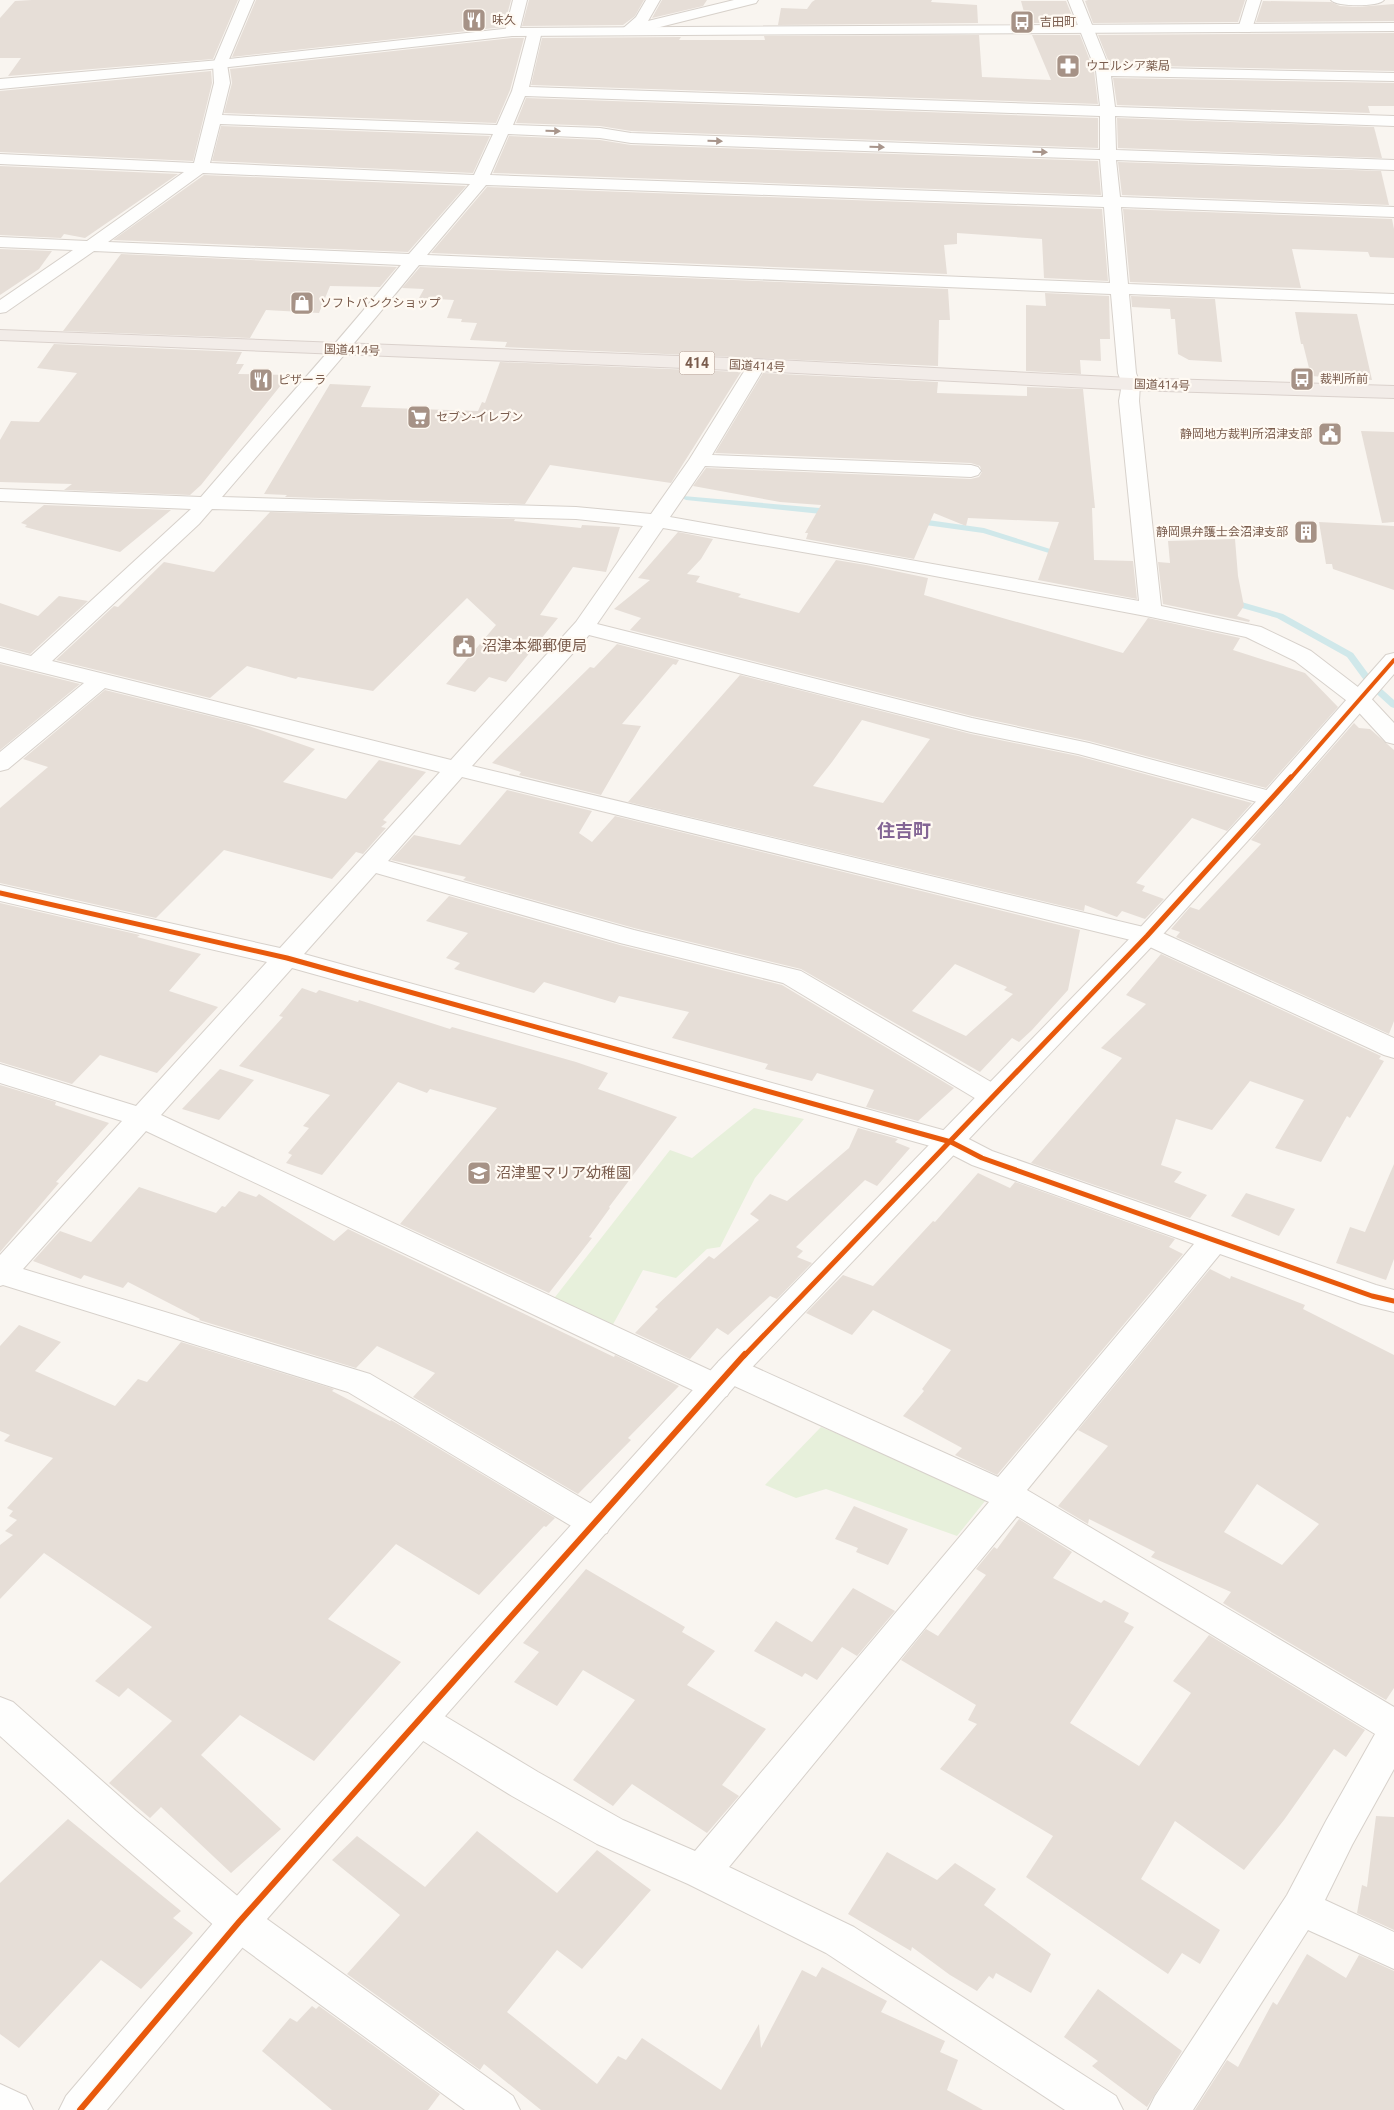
<svg xmlns="http://www.w3.org/2000/svg" width="1394" height="2110" font-family="Roboto,'Noto Sans JP',sans-serif">
<style>
.green{fill:#e7f0db}
.lines{fill:none;stroke-linecap:round;stroke-linejoin:round}
.stream{fill:#d0e8ea;fill-rule:evenodd}
.building{fill:#e6ded7;fill-rule:evenodd}
.minor-casing{stroke:#d7d1cb;stroke-width:2}
.tertiary-casing{stroke:#d7d1cb;stroke-width:2}
.trunk-casing{stroke:#dad1cc;stroke-width:2}
.minor{fill:#fefefd;fill-rule:evenodd}
.tertiary{fill:#fefefd;fill-rule:evenodd}
.trunk{fill:#f2ece8;fill-rule:evenodd}
.cycleway-far2-casing{stroke:#fffaf3;stroke-width:6}
.cycleway-far1-casing{stroke:#fffaf3;stroke-width:8}
.cycleway-casing{stroke:#fffaf3;stroke-width:9}
.cycleway-far2{stroke:#e8590c;stroke-width:4}
.cycleway-far1{stroke:#e8590c;stroke-width:5}
.cycleway{stroke:#e8590c;stroke-width:6}
.oneway{fill:#a8958b}
.labels{text-anchor:middle;stroke-width:4.5;stroke-linejoin:round;paint-order:stroke}
.far-poi-label{font-size:12px;fill:#7a5c4d;stroke:#fffaf3;text-anchor:start}
.far-street-label{font-size:12px;fill:#7a5c4d;stroke:#fffaf3}
.shield{fill:#fffaf3;stroke:#a28b7f;stroke-width:1}
.shield-label{font-size:14px;font-weight:bold;fill:#7a5c4d}
.poi-label{font-size:15px;fill:#7a5c4d;stroke:#fffaf3;text-anchor:start}
.quarter-label{font-size:18px;font-weight:bold;fill:#846695;stroke:#fffaf3}
</style>
<rect width="100%" height="100%" fill="#f9f5f0"/>
<g class="green">
<path d="M754,1108L804,1119L755,1178L720,1247L707,1249L676,1278L643,1270L611,1328L552,1301L670,1150L692,1158Z"/>
<path d="M821,1427L989,1496L957,1536L826,1489L796,1498L765,1485Z"/>
</g>
<g class="lines">
<g class="stream">
<path d="M683,496L831,509L835,512L831,515L686,500L682,498Z"/>
<path d="M914,518L984,528L1066,554L1062,557L983,533L911,523L910,521Z"/>
<path d="M1231,599L1283,614L1353,653L1375,683L1394,700V708L1391,707L1369,687L1347,657L1277,618L1228,604V600Z"/>
</g>
</g>
<g class="building">
<path d="M32,0H238L213,59L8,76L21,58H0V18L15,1Z"/>
<path d="M256,0H511L504,27L232,57Z"/>
<path d="M529,0H644L635,16L623,25L522,26Z"/>
<path d="M662,0H707L703,6L652,18Z"/>
<path d="M815,0H932L931,2L977,5L978,23L778,25L781,8L807,9L812,2Z"/>
<path d="M1088,0H1245L1238,22L1093,23L1085,1Z"/>
<path d="M1021,1H1066L1075,23H1027Z"/>
<path d="M1263,1L1331,2L1340,6L1357,7L1394,4V21L1256,22Z"/>
<path d="M1394,33V71L1110,65L1098,35Z"/>
<path d="M979,35L982,77L1051,80L1032,35H1080L1094,71L1098,104L531,85L542,38L681,37L679,40H765L764,36Z"/>
<path d="M512,38H524L510,90L496,123L224,113L232,83L230,69Z"/>
<path d="M211,71L212,83L193,161L0,152V91Z"/>
<path d="M1113,78L1394,83V106H1368L1370,113L1117,105Z"/>
<path d="M526,98L1098,118V148L631,131L600,126L516,123Z"/>
<path d="M1117,118L1374,127L1382,158L1118,148Z"/>
<path d="M221,126L490,136L473,173L212,161Z"/>
<path d="M509,136L600,140L631,145L1098,161L1101,195L493,173Z"/>
<path d="M1118,162L1381,171L1389,205L1122,195Z"/>
<path d="M0,166L178,174L85,238L64,234L61,238L0,235Z"/>
<path d="M204,175L466,186L408,252L113,240Z"/>
<path d="M487,187L1102,209L1108,281L1044,278L1042,239L957,233V244L944,245L947,274L431,253Z"/>
<path d="M1123,209L1392,219L1394,229V258L1370,257L1368,252L1292,249L1301,288L1130,282Z"/>
<path d="M0,249L52,251L39,269L0,295Z"/>
<path d="M121,254L397,267L380,287L330,286L319,313L266,310L250,338L63,331Z"/>
<path d="M420,267L948,289L950,320H939L938,366L505,347L507,342L470,340L477,323L461,322L462,319L447,318L454,300L419,298L424,289L402,288Z"/>
<path d="M1045,293L1109,296L1110,339H1100L1101,361L1080,360L1081,374L1026,371V305L1046,306Z"/>
<path d="M1131,296L1215,299L1222,362L1189,360L1178,354L1175,319H1171L1170,309L1132,307Z"/>
<path d="M1295,312L1357,314L1372,380L1311,376L1303,344H1301Z"/>
<path d="M54,344L242,352L236,364H244L238,374L289,375L201,485L190,495L64,490L72,484L0,482V440L11,421L39,422L77,373L37,368Z"/>
<path d="M500,362L741,372L671,483L550,465L525,504L285,497L287,495L264,494L330,384L371,386L361,407L478,411L482,402L485,403Z"/>
<path d="M763,373L938,382L937,393L1027,396V387L1083,389L1095,508H1092L1094,560L1133,561L1137,599L1038,580L1059,522L968,518L966,526L934,513L914,559L806,539L808,533H805L821,505L780,502L693,486L706,468L971,479L979,477L982,472L980,466L971,463L715,453Z"/>
<path d="M1361,431L1394,432V522L1382,523Z"/>
<path d="M44,505L171,510L120,552L25,527L27,525L21,523Z"/>
<path d="M270,512L515,519L514,521L581,528L582,525L620,527L606,572L573,567L540,615L558,618L506,682L489,677L475,692L446,684L496,625L467,598L373,691L298,677L296,679L247,666L210,698L56,660L114,606L118,607L164,562L214,572Z"/>
<path d="M1319,522L1394,526V590L1333,569L1332,564H1326Z"/>
<path d="M678,532L713,539L701,559L687,574L700,576L696,582L741,594L738,597L799,613L836,560L866,565L928,578L924,595L1123,653L1148,618L1240,638L1233,650L1305,673L1338,707L1266,788L1089,741L972,716L630,630L641,618L614,609L650,580L638,578Z"/>
<path d="M1235,539L1238,576L1244,606L1237,616L1250,620L1249,622L1163,604L1158,562L1170,563L1168,541Z"/>
<path d="M59,596L88,601L30,654L0,646V603L38,616Z"/>
<path d="M617,644L679,660L676,665L673,664L622,724L641,726L601,795L519,775L521,772L492,763L590,667L594,668Z"/>
<path d="M0,664L80,684L0,750Z"/>
<path d="M740,675L971,734L1078,756L1252,803L1227,831L1192,818L1136,883L1145,886L1142,891L1164,899L1145,919L1122,911L1117,917L1085,905L1084,911L628,802ZM862,720L930,739L883,803L813,786L832,762Z"/>
<path d="M105,690L246,725L315,749L283,782L346,799L379,760L426,772L383,820L387,822L381,827L386,828L363,854L356,852L332,879L224,850L156,918L0,883V808L48,767L23,759Z"/>
<path d="M1354,723L1359,728L1370,729L1394,750V1021L1389,1034L1176,937L1180,932L1171,929L1190,907L1199,910L1261,844L1251,840Z"/>
<path d="M507,790L592,811L579,833L592,842L615,816L1080,930L1068,990L1032,1030L1019,1042L1012,1038L980,1072L801,969L634,928L463,880L466,877L391,860L414,835L460,845ZM955,964L1007,987L1004,990L1013,994L966,1036L912,1011Z"/>
<path d="M449,896L620,945L782,985L954,1088L918,1121L866,1107L874,1090L817,1073L812,1081L765,1069L768,1064L672,1038L689,1012L619,996L615,1003L544,982L534,993L454,969L460,963L446,958L468,933L426,921Z"/>
<path d="M0,903L140,935L137,937L201,954L169,991L218,1007L157,1073L100,1055L72,1084L0,1062Z"/>
<path d="M1161,954L1381,1056L1379,1059L1384,1061L1350,1118L1347,1116L1321,1162L1275,1148L1304,1100L1250,1081L1212,1130L1176,1119L1161,1165L1182,1172L1174,1182L1207,1195L1190,1218L1031,1163L1122,1058L1101,1048L1146,1004L1126,995Z"/>
<path d="M302,988L316,993L319,990L358,1002L359,1000L450,1029L452,1027L576,1062L608,1073L598,1089L677,1117L609,1207L610,1208L589,1237L592,1238L549,1293L400,1224L497,1108L430,1089L427,1093L398,1082L322,1175L286,1163L292,1155L288,1153L309,1128L303,1126L330,1095L239,1066L283,1017L279,1016Z"/>
<path d="M220,1069L254,1080L219,1120L182,1109Z"/>
<path d="M0,1085L56,1102L55,1105L109,1123L56,1182L59,1183L0,1252Z"/>
<path d="M858,1128L898,1139L895,1142L910,1148L877,1186L865,1180L796,1247L803,1251L797,1257L812,1263L777,1299L770,1296L728,1335L717,1328L690,1359L635,1333L658,1309L655,1307L709,1256L714,1259L759,1220L750,1214L770,1194L787,1201L849,1148Z"/>
<path d="M1394,1164V1259L1386,1280L1336,1263L1350,1227L1365,1232Z"/>
<path d="M978,1173L1010,1188L1015,1182L1175,1239L1169,1247L1183,1254L997,1475L955,1455L962,1448L903,1416L924,1391L922,1389L951,1350L873,1310L852,1335L806,1313L843,1275L873,1286L933,1221L935,1222Z"/>
<path d="M139,1187L216,1213L222,1206L225,1207L239,1191L256,1197L259,1194L334,1241L348,1229L614,1357L615,1355L679,1386L628,1438L631,1440L578,1494L413,1397L435,1373L377,1346L356,1368L199,1320L200,1319L128,1282L123,1288L84,1275L81,1279L33,1261L60,1231L91,1242Z"/>
<path d="M1246,1193L1295,1209L1279,1236L1231,1216Z"/>
<path d="M1210,1269L1230,1279L1231,1276L1305,1305L1303,1309L1394,1355V1688L1386,1700L1231,1608L1223,1603L1231,1592L1151,1557L1155,1552L1089,1519L1088,1524L1058,1506L1108,1446L1078,1430ZM1257,1484L1319,1524L1282,1565L1224,1532Z"/>
<path d="M19,1325L61,1342L35,1371L115,1406L138,1379L147,1382L181,1342L334,1389L332,1391L390,1421L391,1420L555,1518L546,1527L544,1526L479,1595L396,1544L328,1619L401,1662L314,1761L240,1715L201,1755L281,1829L231,1873L161,1807L150,1818L109,1783L172,1721L128,1688L119,1697L95,1681L152,1627L44,1553L0,1599V1545L13,1535L5,1531L17,1520L9,1516L13,1511L7,1508L53,1458L4,1441L10,1435L0,1431V1346Z"/>
<path d="M854,1506L908,1529L888,1565L856,1552L858,1548L835,1539Z"/>
<path d="M1019,1519L1072,1552L1053,1578L1101,1603L1104,1600L1129,1613L1124,1622L1134,1627L1070,1723L1139,1766L1191,1693L1173,1681L1209,1635L1365,1730L1346,1757L1334,1749L1284,1820L1244,1870L1175,1821L1141,1879L1220,1930L1200,1964L1182,1953L1168,1974L1026,1877L1053,1836L940,1769L977,1724L968,1720L976,1705L901,1660L926,1629L938,1636L986,1575L976,1569L994,1547L997,1549Z"/>
<path d="M586,1569L685,1627L682,1632L715,1651L687,1685L766,1729L722,1785L739,1796L707,1833L632,1784L613,1806L573,1780L635,1700L583,1670L557,1706L514,1682L539,1652L523,1643Z"/>
<path d="M853,1588L895,1611L857,1656L842,1647L817,1680L805,1673L802,1677L754,1651L776,1621L812,1642Z"/>
<path d="M1376,1816L1394,1817V1930L1357,1913L1362,1885L1367,1887Z"/>
<path d="M68,1819L181,1911L173,1918L193,1933L141,1989L101,1960L19,2048L0,2034V1883Z"/>
<path d="M477,1831L557,1893L597,1850L651,1890L582,1969L557,1950L507,2012L597,2084L618,2056L626,2060L642,2038L721,2090L759,2024L761,2048L802,1970L816,1977L822,1967L887,2001L881,2012L945,2041L940,2052L958,2060L947,2090L983,2110H541L484,2064L480,2070L347,1974L400,1915L332,1860L357,1836L425,1887Z"/>
<path d="M887,1852L937,1880L955,1863L996,1889L984,1905L1051,1954L1031,1993L996,1973L993,1979L989,1976L977,1991L950,1975L912,1947L911,1951L848,1914Z"/>
<path d="M1307,1954L1346,1978L1359,1955L1394,1971V2110H1195L1227,2060L1238,2067L1273,2002L1277,2005Z"/>
<path d="M1098,1989L1182,2051L1147,2107L1092,2066L1098,2061L1064,2037Z"/>
<path d="M312,2006L316,2009L319,2006L440,2094L428,2110H332L262,2051L290,2018L297,2022Z"/>
</g>
<g class="lines">
<g class="minor-casing">
<g id="minor">
<path d="M240,0H254L227,64L230,83L222,115L497,125L512,91L528,31L530,28H540L542,31L529,87L1100,106L1096,71L1068,0H1082L1109,67L1394,73V81L1111,76L1115,107L1394,116V126L1115,116L1116,150L1394,160V170L1116,160L1120,197L1394,207V217L1121,207L1128,284L1394,294V304L1129,294L1136,373L1140,384L1139,401L1161,606L1261,627L1311,651L1367,694L1394,723V744L1386,742L1351,704L1295,661L1246,637L1151,617L866,563L663,528L597,624L972,718L1089,743L1281,794L1284,799L1281,804L1272,806L1078,754L971,732L589,635L472,766L1156,930L1394,1038V1058L1384,1055L1139,942L462,777L388,861L634,930L801,971L1003,1089L1007,1096L1003,1103L993,1106L983,1103L783,983L620,943L376,873L304,954L961,1135L992,1151L1376,1285L1394,1290V1312L1361,1304L1220,1254L1027,1490L1394,1707V1769L1352,1845L1325,1900L1394,1932V1969L1308,1930L1193,2110H1148L1155,2096L1287,1895L1326,1821L1375,1734L1017,1516L729,1867L854,1927L1116,2096L1123,2110H1065L826,1953L688,1884L597,1844L512,1796L407,1731L402,1720L407,1709L420,1704L433,1709L538,1772L623,1820L695,1851L989,1502L730,1384L732,1387L727,1396L716,1399L705,1396L146,1131L23,1269L370,1374L607,1513L612,1523L607,1533L595,1537L583,1533L348,1392L3,1285L0,1286V1255L122,1121L0,1083V1064L136,1106L267,962L0,901V885L280,948L440,772L105,688L8,769L0,771V752L84,683L0,662V648L31,656L191,509L0,501V489L201,497C268,419 337,344 401,265L94,251L6,312L0,313V300L73,250L0,247V237L87,241L184,172L0,164V154L194,163L214,83L213,64ZM525,96L1100,116V150L631,133L600,128L513,125ZM220,124L493,134L474,175L210,163ZM508,134L600,138L631,143L1100,159L1103,197L490,175ZM203,173L470,184L409,254L108,242ZM486,185L1104,207L1110,283L427,255ZM419,265L1111,294L1118,373L1122,384L1119,401L1139,601L670,517L705,466L971,477L978,475L981,471L978,467L971,465L712,455L766,365L764,361L757,359L750,361L748,365L689,460L651,514L576,507L222,497C288,420 355,344 419,265ZM212,509L576,519L643,526L576,622L451,760L52,661L199,524ZM292,968L941,1149L972,1165L1194,1244L998,1477L741,1361L730,1358L719,1361L714,1370L716,1373L161,1115Z"/>
<path d="M513,0H527L519,32L517,35H507L505,32Z"/>
<path d="M646,0H660L648,21L734,0H758L756,3L632,34H622L620,31L636,17Z"/>
<path d="M1247,0H1261L1252,29L1250,32H1240L1238,29Z"/>
<path d="M1331,0H1384C1379,7 1336,7 1331,0Z"/>
<path d="M0,1697L13,1702L136,1811L253,1909L513,2096L520,2110H465L225,1935L110,1835L0,1736Z"/>
</g>
</g>
<g class="tertiary-casing">
<g id="tertiary">
<path d="M1394,23V31L512,36L220,68L0,89V79L220,60L512,28Z"/>
<path d="M1394,653V674L1281,804L1156,942L741,1379L253,1935L107,2110H59L66,2096L225,1909L719,1361L1138,930L1263,794L1386,655Z"/>
<path d="M0,2084L26,2096L33,2110H0Z"/>
</g>
</g>
<g class="trunk-casing">
<path id="trunk" d="M0,330L757,359L1131,378L1394,386V398L1131,390L757,371L0,340Z"/>
</g>
<use href="#minor" class="minor"/>
<use href="#tertiary" class="tertiary"/>
<use href="#trunk" class="trunk"/>
<g class="cycleway-far2-casing">
<path id="cycleway-far2" d="M1290,779L1394,660"/>
</g>
<g class="cycleway-far1-casing">
<g id="cycleway-far1">
<path d="M0,893L287,958L951,1142L982,1158L1372,1296L1394,1301"/>
<path d="M744,1356L1147,936L1291,777"/>
</g>
</g>
<g class="cycleway-casing">
<path id="cycleway" d="M80,2110L239,1922L745,1354"/>
</g>
<use href="#cycleway-far2" class="cycleway-far2"/>
<use href="#cycleway-far1" class="cycleway-far1"/>
<use href="#cycleway" class="cycleway"/>
</g>
<defs><path id="oneway-solid" d="M-6-.8H1V-3.2L6.5 0L1 3.2V.8H-6Z" transform="scale(1.25)"/></defs>
<g class="oneway">
<use href="#oneway-solid" transform="translate(553 131) rotate(2)"/>
<use href="#oneway-solid" transform="translate(715 141) rotate(2)"/>
<use href="#oneway-solid" transform="translate(877 147) rotate(2)"/>
<use href="#oneway-solid" transform="translate(1040 152) rotate(2)"/>
</g>
<defs>
<g id="restaurant-square" transform="scale(1.25)"><rect x="-9" y="-9" width="18" height="18" rx="4" fill="#a69286" stroke="#fffaf3"/><path d="M-5-6h1v4h1v-4h1v4h1v-4h1v5L-1.5 .5V6h-2V.5L-5-1ZM5-6V6H3V1.5H1.5Q1.5-4 5-6Z" fill="#fff"/></g>
<g id="bus-square" transform="scale(1.25)"><rect x="-9" y="-9" width="18" height="18" rx="4" fill="#a69286" stroke="#fffaf3"/><path d="M-5-6H5V4H4V6H2V4H-2V6H-4V4H-5ZM-3.5-4V0h7V-4ZM-3.5 1.2v1.5H-2V1.2ZM2 1.2v1.5H3.5V1.2Z" fill="#fff"/></g>
<g id="pharmacy-square" transform="scale(1.25)"><rect x="-9" y="-9" width="18" height="18" rx="4" fill="#a69286" stroke="#fffaf3"/><path d="M-2-6h4v4h4v4h-4v4h-4v-4h-4v-4h4Z" fill="#fff"/></g>
<g id="shop-square" transform="scale(1.25)"><rect x="-9" y="-9" width="18" height="18" rx="4" fill="#a69286" stroke="#fffaf3"/><path d="M-5-2.5h2.3a2.7 3.5 0 0 1 5.4 0H5L5.5 6h-11ZM-1.5-2.5h3a1.5 2.3 0 0 0-3 0Z" fill="#fff"/></g>
<g id="supermarket-square" transform="scale(1.25)"><rect x="-9" y="-9" width="18" height="18" rx="4" fill="#a69286" stroke="#fffaf3"/><path d="M-6-5.5h2.5l.6 2H6L4.5 2H-2.5L-4.4-4H-6ZM-1.5 3.2a1.3 1.3 0 1 0 .1 0ZM3 3.2a1.3 1.3 0 1 0 .1 0Z" fill="#fff"/></g>
<g id="civic-square" transform="scale(1.25)"><rect x="-9" y="-9" width="18" height="18" rx="4" fill="#a69286" stroke="#fffaf3"/><path d="M-.6-6.5H3V-4.5H.6V-3L4-1V1h2V6H-6V1h2V-1L-.6-3ZM-1.2 2.5V6h2.4V2.5Z" fill="#fff"/></g>
<g id="building-square" transform="scale(1.25)"><rect x="-9" y="-9" width="18" height="18" rx="4" fill="#a69286" stroke="#fffaf3"/><path d="M-4-6H4V6H1V3H-1V6H-4ZM-2.5-4.3h1.7v1.8h-1.7ZM.8-4.3h1.7v1.8H.8ZM-2.5-1h1.7V.8h-1.7ZM.8-1h1.7V.8H.8Z" fill="#fff"/></g>
<g id="school-square" transform="scale(1.25)"><rect x="-9" y="-9" width="18" height="18" rx="4" fill="#a69286" stroke="#fffaf3"/><path d="M0-5L7-2L0 1L-7-2ZM-4 1L0 2.5L4 1V4Q0 6-4 4Z" fill="#fff"/></g>
</defs>
<g fill-rule="evenodd">
<use href="#restaurant-square" x="474" y="20"/>
<use href="#bus-square" x="1022" y="22"/>
<use href="#pharmacy-square" x="1068" y="66"/>
<use href="#shop-square" x="302" y="303"/>
<use href="#bus-square" x="1302" y="379"/>
<use href="#restaurant-square" x="261" y="380"/>
<use href="#supermarket-square" x="419" y="417"/>
<use href="#civic-square" x="1330" y="434"/>
<use href="#building-square" x="1306" y="532"/>
<use href="#civic-square" x="464" y="646"/>
<use href="#school-square" x="479" y="1173"/>
</g>
<g class="labels">
<g class="far-poi-label">
<text x="492" y="24">味久</text>
<text x="1040" y="26">吉田町</text>
<text x="1086" y="70">ウエルシア薬局</text>
<text x="320" y="307">ソフトバンクショップ</text>
<text x="1320" y="383">裁判所前</text>
<text x="278" y="384">ピザーラ</text>
<text x="436" y="421">セブン-イレブン</text>
<text x="1312" y="438" text-anchor="end">静岡地方裁判所沼津支部</text>
<text x="1288" y="536" text-anchor="end">静岡県弁護士会沼津支部</text>
</g>
<g class="far-street-label">
<text transform="translate(352 350) rotate(2)" y="4">国道414号</text>
<text transform="translate(757 366) rotate(3)" y="4">国道414号</text>
<text transform="translate(1162 385) rotate(2)" y="4">国道414号</text>
</g>
<rect class="shield" x="679.5" y="351.5" width="35" height="23" rx="4"/>
<g class="shield-label">
<text x="697" y="368">414</text>
</g>
<g class="poi-label">
<text x="482" y="651">沼津本郷郵便局</text>
<text x="496" y="1178">沼津聖マリア幼稚園</text>
</g>
<g class="quarter-label">
<text x="904" y="837">住吉町</text>
</g>
</g>
</svg>
